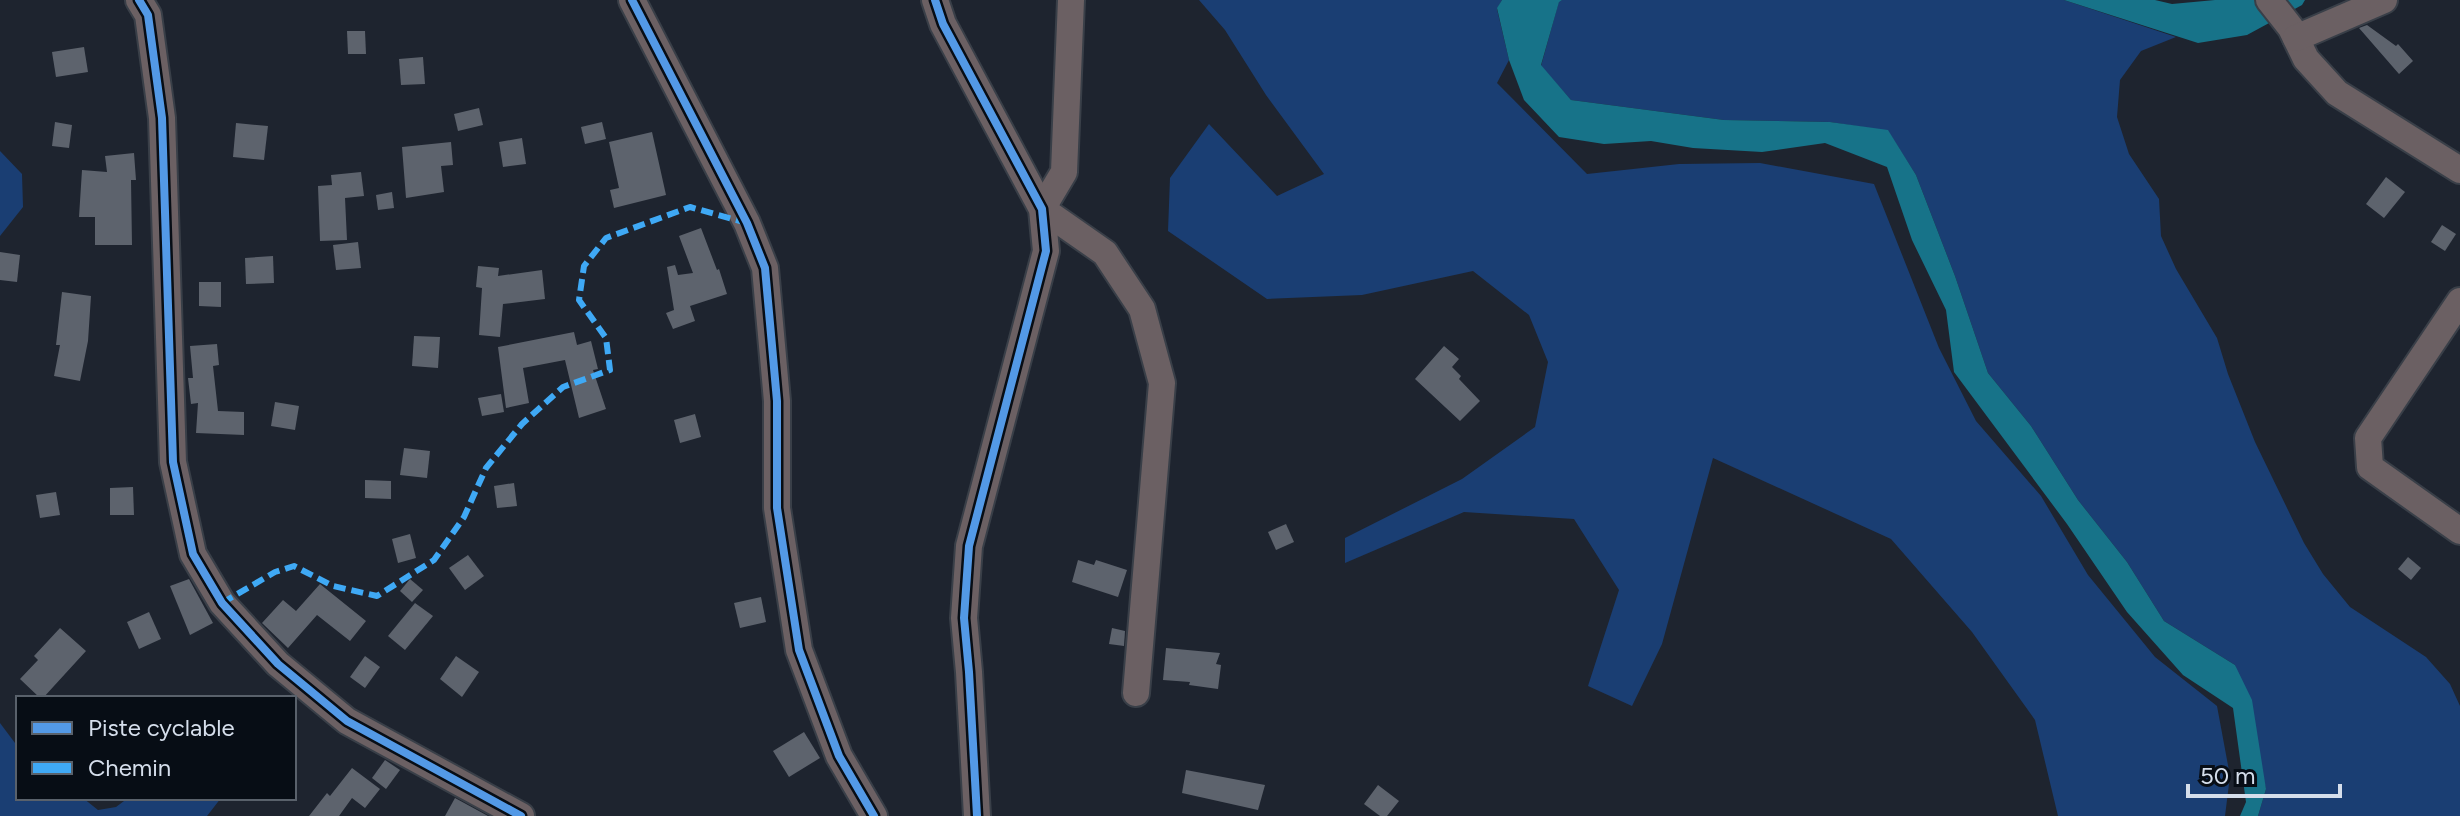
<svg xmlns="http://www.w3.org/2000/svg" width="2460" height="816" font-family="Figtree,sans-serif">
<style>
.green{fill:#1a3e73}
.water{fill:#177389}
.building{fill:#5d636d}
.lines{fill:none;stroke-linecap:round;stroke-linejoin:round}
.minor-casing{stroke:#393f48;stroke-width:30}
.minor{stroke:#6b6063;stroke-width:26}
.quiet{stroke:#3fa9f5;stroke-width:6;stroke-dasharray:12 6;stroke-linecap:butt}
.cycleway-casing{stroke:#070d15;stroke-width:13}
.cycleway{stroke:#5399e6;stroke-width:8}
</style>
<rect width="100%" height="100%" fill="#1e242f"/>
<g class="green">
<path d="M1199,0H1502L1497,9L1509,60L1497,83L1587,174L1679,164L1760,163L1874,184L1939,348L1976,421L2041,496L2088,575L2155,657L2217,706L2230,776L2225,816H2058L2035,720L1972,632L1891,539L1713,458L1662,644L1632,706L1588,686L1619,590L1574,519L1464,512L1345,563V538L1462,479L1535,427L1548,362L1529,315L1473,271L1362,295L1267,299L1168,231L1170,178L1209,124L1277,196L1324,174L1266,95L1225,30Z"/>
<path d="M1562,0H2064L2176,37L2141,51L2120,80L2117,117L2129,154L2159,199L2161,236L2176,269L2217,338L2228,374L2255,442L2304,543L2323,574L2350,607L2426,657L2450,684L2460,706V816H2258L2266,789L2235,665L2164,621L2127,562L2078,500L2031,426L1988,373L1955,276L1916,175L1888,131L1830,122L1724,120L1571,100L1541,66L1559,1Z"/>
<path d="M0,151L22,174L23,207L0,236Z"/>
<path d="M0,723L18,747V798H83L98,810L116,807L128,798H221L207,816H0Z"/>
</g>
<g class="water">
<path d="M1502,0H1562L1559,2L1541,65L1571,100L1724,120L1830,122L1888,130L1916,175L1955,276L1988,373L2031,426L2078,500L2127,562L2164,621L2235,665L2252,700L2266,789L2258,816H2240L2246,802L2233,708L2183,675L2127,612L2067,524L1954,372L1946,310L1912,240L1887,167L1825,143L1762,152L1693,148L1651,141L1604,144L1559,137L1524,100L1509,60L1497,8Z"/>
<path d="M2064,0H2155L2172,4L2215,0H2305L2302,5L2247,35L2198,43Z"/>
</g>
<g class="building">
<path d="M2367,25L2396,46L2398,44L2413,61L2399,74L2359,28Z"/>
<path d="M347,31H365L366,54H348Z"/>
<path d="M84,47L88,72L56,77L52,52Z"/>
<path d="M423,57L425,84L401,85L399,59Z"/>
<path d="M479,108L483,125L458,131L454,114Z"/>
<path d="M55,122L72,125L69,148L52,146Z"/>
<path d="M602,122L606,139L585,144L581,127Z"/>
<path d="M236,123L268,126L264,160L233,157Z"/>
<path d="M652,132L666,195L614,208L610,190L619,188L609,142Z"/>
<path d="M522,138L526,164L503,167L499,142Z"/>
<path d="M451,142L453,165L441,166L444,192L406,198L402,147Z"/>
<path d="M134,153L136,180H131L132,245H95V217H79L82,170L107,172L105,156Z"/>
<path d="M361,172L364,196L345,198L347,240L320,241L318,186L332,185L331,175Z"/>
<path d="M2386,177L2405,192L2384,218L2366,204Z"/>
<path d="M392,192L394,208L378,210L376,195Z"/>
<path d="M2442,225L2456,234L2445,251L2431,242Z"/>
<path d="M701,228L717,270L719,269L727,294L690,306L695,321L673,329L666,313L674,310L667,267L675,265L678,275L693,273L679,236Z"/>
<path d="M358,242L361,268L336,270L333,245Z"/>
<path d="M0,252L20,255L17,282L0,280Z"/>
<path d="M273,256L274,283L246,284L245,258Z"/>
<path d="M478,266L499,268L498,276L542,270L545,299L503,304L500,337L479,335L482,288L476,287Z"/>
<path d="M199,282H221V307L199,306Z"/>
<path d="M62,292L91,296L88,341L80,381L54,376L60,345H56Z"/>
<path d="M574,332L577,345L591,341L598,369L593,370L606,409L579,418L565,360L523,368L529,403L506,408L498,347Z"/>
<path d="M414,336L440,337L438,368L412,366Z"/>
<path d="M217,344L219,365L213,366L218,411L244,412V435L196,433L198,403L191,404L188,378H193L190,346Z"/>
<path d="M1444,346L1459,359L1452,367L1461,376L1459,379L1480,401L1460,421L1415,379Z"/>
<path d="M501,394L504,412L482,416L478,398Z"/>
<path d="M275,402L299,406L295,430L271,426Z"/>
<path d="M695,414L701,437L680,443L674,420Z"/>
<path d="M404,448L430,451L427,478L400,475Z"/>
<path d="M365,480L391,481V499L365,498Z"/>
<path d="M514,483L517,506L497,508L494,486Z"/>
<path d="M133,487L134,515H110V488Z"/>
<path d="M56,492L60,515L40,518L36,495Z"/>
<path d="M1286,524L1294,542L1276,550L1268,532Z"/>
<path d="M410,534L416,558L398,563L392,539Z"/>
<path d="M468,555L484,576L465,590L449,568Z"/>
<path d="M2408,557L2421,568L2411,580L2398,569Z"/>
<path d="M1078,560L1094,565L1096,560L1127,570L1118,597L1072,582Z"/>
<path d="M189,579L213,623L190,635L170,586Z"/>
<path d="M410,579L423,590L412,602L400,591Z"/>
<path d="M320,584L366,621L350,641L317,615L288,648L262,623L283,600L296,611Z"/>
<path d="M761,597L766,622L740,628L734,603Z"/>
<path d="M415,603L433,616L405,650L388,636Z"/>
<path d="M149,612L161,639L139,649L127,622Z"/>
<path d="M60,628L86,651L43,698H40L20,679L38,660L34,656Z"/>
<path d="M1112,628L1125,631L1124,646L1109,644Z"/>
<path d="M1166,648L1220,653L1216,664L1221,665L1218,689L1189,685L1190,682L1163,680Z"/>
<path d="M365,656L380,667L365,688L350,677Z"/>
<path d="M456,656L479,672L462,697L440,679Z"/>
<path d="M804,732L820,758L789,777L773,751Z"/>
<path d="M385,760L400,770L386,789L372,778Z"/>
<path d="M352,768L380,789L365,808L352,798L339,816H309L327,793L330,796Z"/>
<path d="M1186,770L1265,785L1258,810L1182,793Z"/>
<path d="M1378,785L1399,801L1387,816H1380L1364,804Z"/>
<path d="M455,798L488,816H445Z"/>
</g>
<g class="lines">
<g class="minor-casing">
<g id="minor">
<path d="M139,0L148,15L162,118L173,462L193,554L222,603L278,664L347,721L521,816"/>
<path d="M632,0L747,223L765,268L777,401V508L799,650L839,756L874,816"/>
<path d="M935,0L943,24L1042,209L1046,251L969,546L964,618L969,672L977,816"/>
<path d="M1071,0L1064,172L1042,209L1105,253L1142,309L1162,383L1136,693"/>
<path d="M2269,0L2291,28L2306,59L2337,93L2460,170"/>
<path d="M2296,38L2384,0"/>
<path d="M2460,301L2368,438L2370,467L2460,531"/>
</g>
</g>
<use href="#minor" class="minor"/>
<path class="quiet" d="M222,603L275,572L294,566L333,586L377,596L434,560L464,517L486,468L522,424L563,387L610,370L606,338L579,300L584,266L606,238L690,207L747,223"/>
<g class="cycleway-casing">
<g id="cycleway">
<path d="M139,0L148,15L162,118L173,462L193,554L222,603L278,664L347,721L521,816"/>
<path d="M632,0L747,223L765,268L777,401V508L799,650L839,756L874,816"/>
<path d="M935,0L943,24L1042,209L1046,251L969,546L964,618L969,672L977,816"/>
</g>
</g>
<use href="#cycleway" class="cycleway"/>
</g>
<rect x="16" y="696" width="280" height="104" fill="#070d15" stroke="#59616b" stroke-width="2"/>
<rect x="32" y="722" width="40" height="12" fill="#5399e6" stroke="#59616b" stroke-width="2"/>
<text x="88" y="736" font-size="24" fill="#d5deeb">Piste cyclable</text>
<rect x="32" y="762" width="40" height="12" fill="#3fa9f5" stroke="#59616b" stroke-width="2"/>
<text x="88" y="776" font-size="24" fill="#d5deeb">Chemin</text>
<path d="M2188 784v12h152v-12" fill="none" stroke="#d5deeb" stroke-width="4"/>
<text x="2200" y="784" font-size="24" fill="#d5deeb" stroke="#070d15" stroke-width="6" paint-order="stroke">50 m</text>
</svg>
